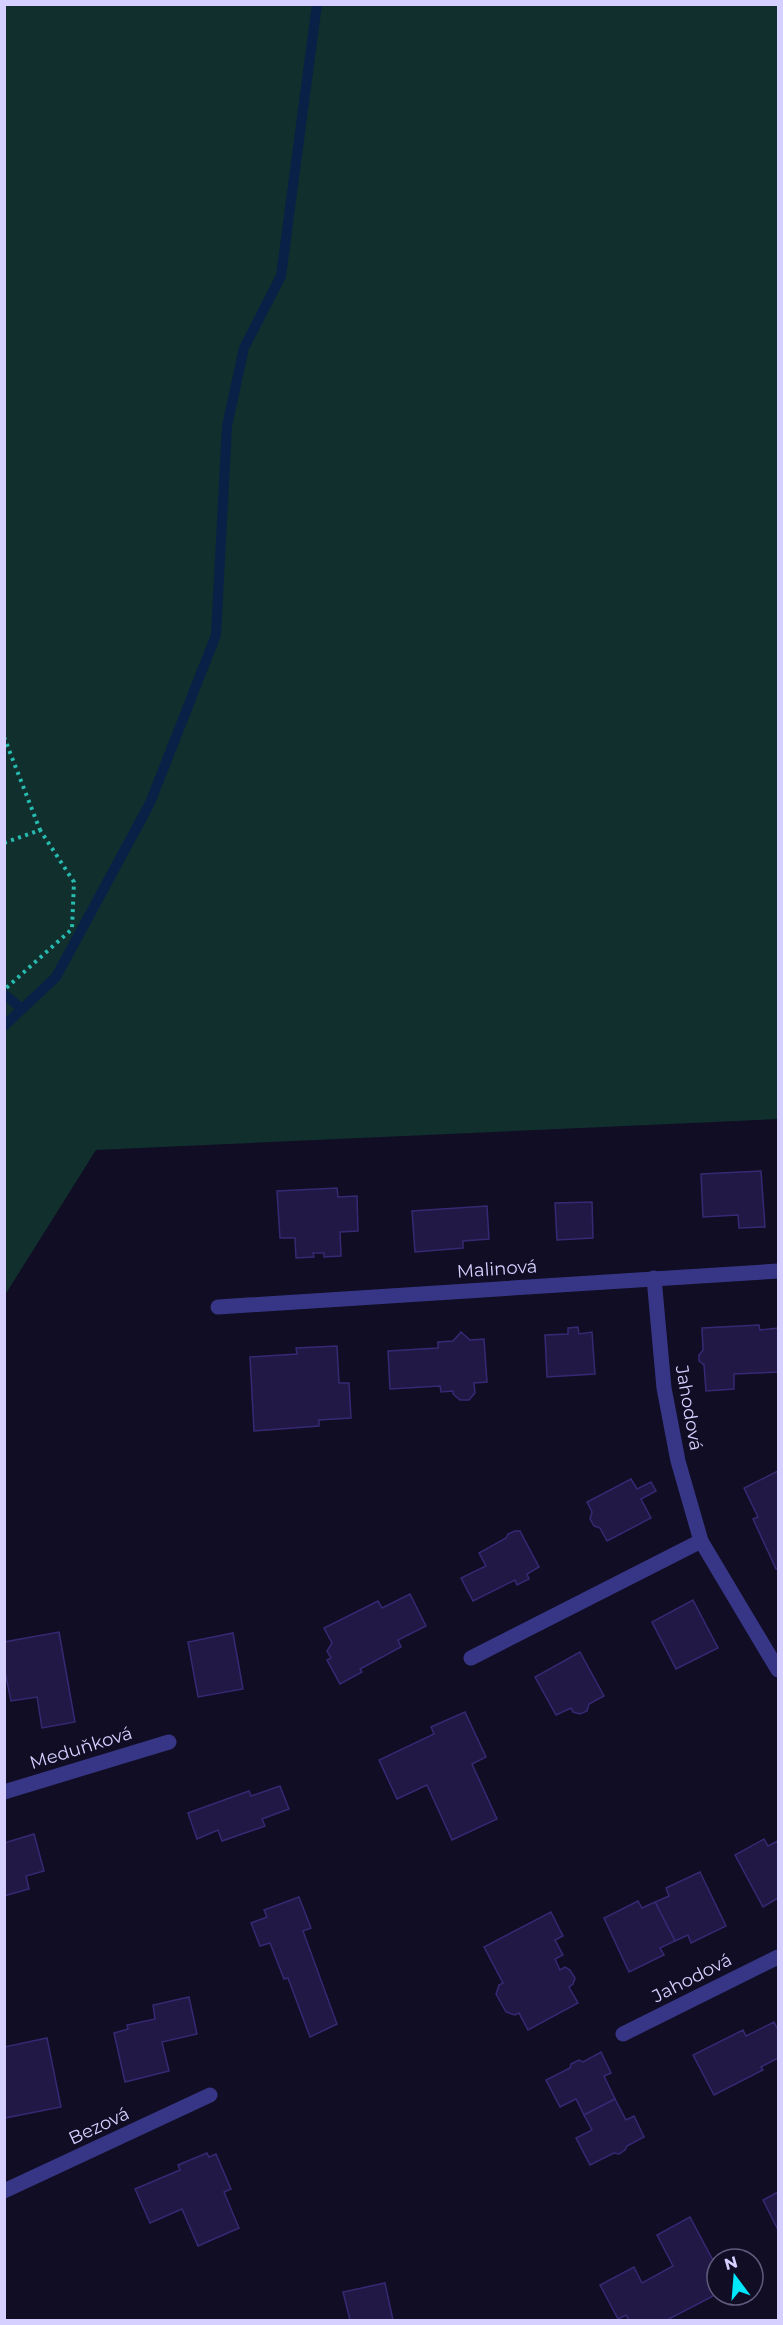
<svg xmlns="http://www.w3.org/2000/svg" width="783" height="2325" font-family="Montserrat,sans-serif">
<style>
.green{fill:#102f2d}
.lines{fill:none;stroke-linecap:round;stroke-linejoin:round}
.stream{stroke:#092147;stroke-width:10}
.building{fill:#211846;stroke:#362973;stroke-width:1.5}
.path{stroke:#28bbb0;stroke-width:4;stroke-dasharray:3 4.5;stroke-linecap:butt}
.minor{stroke:#373686;stroke-width:15}
.labels{text-anchor:middle;stroke-width:4.5;stroke-linejoin:round;paint-order:stroke}
.street-label{font-size:18px;fill:#d5d0ff;stroke:#110d24}
</style>
<rect width="100%" height="100%" fill="#110d24"/>
<path class="green" d="M5,4L778,5V1119L96,1150L5,1295Z"/>
<g class="lines">
<g class="stream">
<path d="M4,994L22,1009"/>
<path d="M4,1026L56,977L150,803L216,635L227,426L244,348L281,276L317,4"/>
</g>
</g>
<g class="building">
<path d="M761,1171L765,1227L739,1228L738,1215L703,1217L701,1174Z"/>
<path d="M337,1188L338,1197L357,1196L358,1231L340,1232L341,1256L324,1257V1253H313L314,1257L296,1258L295,1238H280L277,1191Z"/>
<path d="M592,1202L593,1238L557,1240L555,1203Z"/>
<path d="M487,1206L489,1239L463,1241V1248L415,1252L412,1211Z"/>
<path d="M759,1325L760,1330L778,1328V1372L734,1374V1389L706,1391L704,1365L699,1361V1355L703,1350L702,1328Z"/>
<path d="M578,1327L579,1334L592,1332L595,1374L547,1377L545,1335L568,1334V1328Z"/>
<path d="M461,1332L470,1340L484,1339L487,1382L474,1383L475,1393L469,1400H460L453,1394V1391L441,1392L440,1386L390,1389L388,1351L438,1348V1342L453,1341Z"/>
<path d="M337,1346L339,1383H349L351,1418L319,1420V1426L254,1431L250,1357L297,1354L296,1348Z"/>
<path d="M778,1471V1568L776,1569L753,1519L758,1517L744,1488Z"/>
<path d="M631,1479L637,1489L651,1482L656,1491L641,1499L651,1518L607,1541L600,1528L594,1526L590,1519L592,1512L587,1502Z"/>
<path d="M515,1531H520L539,1567L527,1574L529,1579L517,1585L515,1580L473,1601L461,1578L486,1566L479,1553L506,1538L508,1534Z"/>
<path d="M410,1594L426,1626L398,1640L401,1647L360,1669L362,1672L340,1684L327,1660L331,1658L327,1651L332,1643L324,1628L378,1601L382,1608Z"/>
<path d="M693,1600L718,1648L676,1669L652,1622Z"/>
<path d="M59,1632L75,1722L42,1728L37,1697L11,1701L4,1667V1642Z"/>
<path d="M233,1633L243,1689L198,1697L188,1642Z"/>
<path d="M580,1652L604,1696L589,1704L587,1711L580,1714L573,1712L571,1708L556,1715L535,1677Z"/>
<path d="M465,1712L486,1757L472,1764L497,1819L452,1840L427,1785L397,1799L379,1760L434,1734L431,1727Z"/>
<path d="M280,1786L289,1809L262,1819L265,1826L222,1841L218,1830L197,1839L188,1813L249,1791L251,1796Z"/>
<path d="M34,1834L44,1871L26,1876L29,1889L4,1896V1843Z"/>
<path d="M764,1839L768,1846L778,1841V1898L763,1907L735,1855Z"/>
<path d="M700,1872L726,1926L691,1943L688,1935L675,1941L655,1902L669,1896L666,1888Z"/>
<path d="M299,1897L311,1928L303,1931L337,2024L310,2037L288,1978L284,1979L270,1943L260,1946L251,1923L267,1917L264,1910Z"/>
<path d="M638,1901L642,1908L655,1902L675,1941L660,1948L664,1955L629,1972L604,1918Z"/>
<path d="M551,1912L563,1936L555,1940L563,1955L555,1959L560,1970L565,1967L570,1970L575,1978L573,1984L569,1987L578,2003L528,2030L519,2013L515,2015L506,2012L496,1994L499,1985L503,1983L484,1947Z"/>
<path d="M189,1997L197,2034L162,2042L169,2071L125,2082L114,2033L128,2029L127,2025L155,2019L153,2005Z"/>
<path d="M774,2022L778,2030V2058L761,2067L763,2070L714,2095L693,2055L743,2030L746,2036Z"/>
<path d="M47,2038L61,2107L5,2118L4,2047Z"/>
<path d="M601,2052L611,2073L604,2076L615,2099L584,2115L576,2099L560,2107L546,2080L570,2068L571,2064L579,2060L583,2062Z"/>
<path d="M615,2099L626,2120L634,2116L644,2137L627,2146L625,2150L619,2154L614,2153L590,2165L576,2138L592,2130L584,2115Z"/>
<path d="M207,2153L209,2157L216,2154L231,2189L224,2192L239,2228L198,2246L182,2209L150,2223L135,2189L180,2170L178,2165Z"/>
<path d="M778,2192V2230L763,2200Z"/>
<path d="M690,2217L717,2268V2286L713,2288L717,2294L667,2320H629L626,2315L618,2319L600,2285L634,2267L642,2283L673,2266L657,2235Z"/>
<path d="M385,2283L393,2320H350L343,2292Z"/>
</g>
<g class="lines">
<g class="path">
<path d="M4,737L40,830"/>
<path d="M4,843L40,830L74,882L72,929L4,990"/>
</g>
<g class="minor">
<path d="M654,1278L664,1388L678,1461L701,1541"/>
<path d="M218,1307L778,1271"/>
<path d="M471,1658L701,1541L778,1670"/>
<path d="M4,1792L169,1742"/>
<path d="M623,2034L778,1957"/>
<path d="M4,2191L210,2095"/>
</g>
</g>
<g class="labels">
<g class="street-label">
<text transform="translate(497 1269) rotate(-4)" y="6">Malinová</text>
<text transform="translate(689 1408) rotate(80)" y="6">Jahodová</text>
<text transform="translate(81 1748) rotate(-17)" y="6">Meduňková</text>
<text transform="translate(692 1978) rotate(-27)" y="6">Jahodová</text>
<text transform="translate(99 2126) rotate(-25)" y="6">Bezová</text>
</g>
</g>
<rect width="783" height="2325" fill="none" stroke="#d5d0ff" stroke-width="12"/>
<g transform="translate(735 2277) rotate(344)"><circle r="28" fill="#110d24" stroke="#5f5b7c" stroke-width="1.5"/>
<path d="M0-4.5L10 22L0 15L-10 22Z" fill="#00e6fb"/>
<text y="-9" font-size="16" font-weight="bold" text-anchor="middle" fill="#d5d0ff">N</text>
</g>
</svg>
